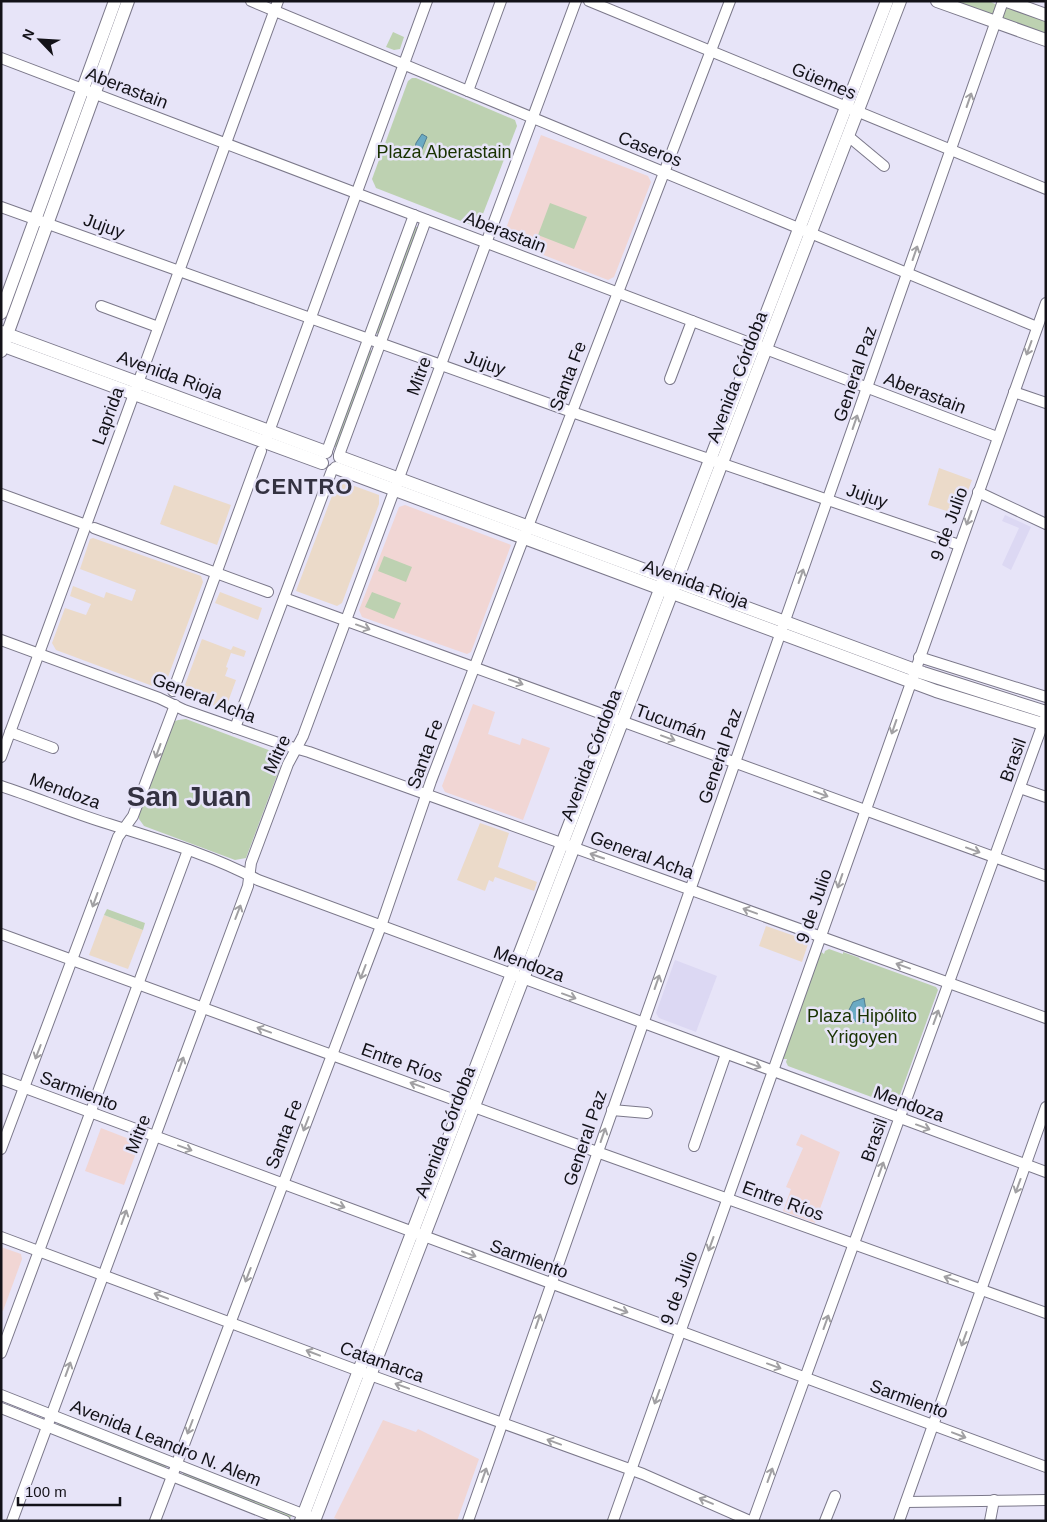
<svg xmlns="http://www.w3.org/2000/svg" width="1047" height="1522" font-family="Arial,sans-serif">
<style>
.commercial{fill:#ebdac9}
.built{fill:#dcd8f3}
.education{fill:#f1d6d4}
.green{fill:#bdd1b1}
.water{fill:#6baac3;stroke:#517c90}
.lines{fill:none;stroke-linecap:round;stroke-linejoin:round}
.minor-casing{stroke:#7b788a;stroke-width:12}
.major-casing{stroke:#7b788a;stroke-width:14}
.minor{stroke:#fff;stroke-width:10}
.major{stroke:#fff;stroke-width:12}
.oneway{stroke:#a1a0a3}
.labels{text-anchor:middle;stroke-width:5;stroke-linejoin:round;paint-order:stroke}
.street-label{font-size:18px;fill:#131218;stroke:#e7e4f8}
.park-label{font-size:18px;fill:#193200;stroke:#e7e4f8}
.district-label{font-size:22px;font-weight:bold;letter-spacing:1px;fill:#343241;stroke:#e7e4f8}
.town-label{font-size:28px;font-weight:bold;fill:#343241;stroke:#e7e4f8}
</style>
<rect width="100%" height="100%" fill="#e7e4f8"/>
<g class="commercial">
<path d="M939,468L972,480L959,515L928,505Z"/>
<path d="M338,480L379,495V504L342,603L337,606L296,591Z"/>
<path d="M174,485L231,505L217,545L160,524Z"/>
<path d="M93,538L201,576L203,582L165,685L158,688L56,650L52,643L65,608L86,615L91,604L70,596L73,586L104,598L106,592L132,601L136,590L80,569L90,539Z"/>
<path d="M220,592L262,608L258,620L215,603Z"/>
<path d="M202,639L231,650L233,646L246,651L244,657L231,653L227,664L226,667L228,668L225,676L236,680L225,710L182,693Z"/>
<path d="M480,823L509,833L498,867L537,882L534,891L495,877L493,882L489,880L485,891L457,880Z"/>
<path d="M104,915L143,930L128,969L89,955Z"/>
<path d="M766,926L806,940L808,944L802,962L759,946Z"/>
</g>
<g class="built">
<path d="M1005,515L1031,527L1011,570L1002,565L1019,528L1002,521Z"/>
<path d="M675,960L717,976L696,1032L659,1018L656,1013Z"/>
</g>
<g class="education">
<path d="M541,135L648,176L651,182L614,277L608,280L502,239Z"/>
<path d="M405,505L511,545L471,652L467,654L362,617L359,610L399,507Z"/>
<path d="M473,704L495,712L488,734L520,745L522,738L550,748L523,820L445,792L442,786Z"/>
<path d="M101,1128L137,1142L139,1145L124,1185L85,1171Z"/>
<path d="M801,1134L840,1152L815,1223L783,1211L791,1189L786,1187L803,1148L796,1145Z"/>
<path d="M1,1247L21,1254L22,1259L3,1311L1,1310Z"/>
<path d="M383,1420L416,1432L418,1429L479,1459L457,1521H342L334,1518Z"/>
</g>
<g class="green">
<path d="M950,1H989L997,5L993,15Z"/>
<path d="M1006,7L1046,21V35L1002,20Z"/>
<path d="M393,32L404,37L400,49L394,50L386,47Z"/>
<path d="M412,78H416L515,120L517,126L481,219L471,225L376,188L372,179L408,81Z"/>
<path d="M550,203L587,217L574,249L538,235Z"/>
<path d="M414,227H417L419,229L379,334L376,333Z"/>
<path d="M368,350L373,351L338,448L333,446Z"/>
<path d="M384,556L412,567L406,582L378,571Z"/>
<path d="M372,592L401,603L394,619L365,607Z"/>
<path d="M186,719L279,754L282,762L246,858L235,860L144,826L139,819V814L173,722L178,720Z"/>
<path d="M107,909L145,923L143,930L104,915Z"/>
<path d="M829,949L843,954V952L860,958L859,959L936,987L938,990L897,1103L893,1105L788,1066L786,1062L787,1059H783L820,951L824,954L825,951Z"/>
<path d="M58,1423L166,1465V1467L164,1468L58,1427Z"/>
<path d="M183,1472H185L292,1514V1516L290,1518L183,1476Z"/>
</g>
<g class="water">
<path d="M422,134L427,137L420,154H414L416,143Z"/>
<path d="M864,998L868,1022L858,1023L851,1018L849,1010L853,1002Z"/>
</g>
<g class="lines">
<g class="minor-casing">
<g id="minor">
<path d="M251,1L1037,327"/>
<path d="M589,1L1046,189"/>
<path d="M1,58L997,437"/>
<path d="M468,91L501,1"/>
<path d="M848,136L884,166"/>
<path d="M1,207L572,412L959,545"/>
<path d="M101,306L158,327"/>
<path d="M670,379L692,321"/>
<path d="M1014,392L1046,403"/>
<path d="M267,437L427,1"/>
<path d="M327,451L414,215"/>
<path d="M339,455L426,220"/>
<path d="M978,492L1046,524"/>
<path d="M1,494L86,525"/>
<path d="M94,528L268,592"/>
<path d="M284,598L1046,876"/>
<path d="M1,640L159,698L184,710L284,745L309,752L1046,1018"/>
<path d="M919,657L1046,697"/>
<path d="M173,691L261,451"/>
<path d="M235,728L332,470"/>
<path d="M10,732L53,748"/>
<path d="M1,757L278,1"/>
<path d="M1,786C37,798 73,813 109,824C159,840 212,855 258,880L1046,1172"/>
<path d="M1020,788L1046,797"/>
<path d="M1,934L597,1152L1046,1313"/>
<path d="M1,1079L1046,1467"/>
<path d="M612,1110L647,1113"/>
<path d="M694,1146L726,1054"/>
<path d="M1,1149L118,837L133,816L175,705"/>
<path d="M1,1237L359,1371L643,1474L750,1521"/>
<path d="M1,1353L188,850"/>
<path d="M1,1395L310,1517"/>
<path d="M1,1408L285,1521"/>
<path d="M906,1502L1046,1500"/>
<path d="M12,1521L248,886L251,863L288,764L303,736L576,1"/>
<path d="M155,1521L381,926L431,781L532,516L730,1"/>
<path d="M468,1521L1003,1"/>
<path d="M613,1521L1046,303"/>
<path d="M753,1521L1045,718"/>
<path d="M825,1521L835,1496"/>
<path d="M899,1521L1046,1107"/>
<path d="M990,1521L994,1500"/>
</g>
</g>
<g class="major-casing">
<g id="major">
<path d="M937,1L1046,40"/>
<path d="M1007,1L1046,15"/>
<path d="M1,313L115,1"/>
<path d="M1,332L326,452"/>
<path d="M1,345L322,463"/>
<path d="M1,351L128,1"/>
<path d="M340,457L923,673L1046,712"/>
<path d="M336,468L936,691L1046,725"/>
<path d="M301,1521L887,1"/>
<path d="M314,1521L900,1"/>
</g>
</g>
<use href="#minor" class="minor"/>
<use href="#major" class="major"/>
</g>
<defs><path id="oneway-shaft" d="M-6 0H5M1.5-3L5.5 0L1.5 3" fill="none" stroke-width="1.6" stroke-linecap="round" stroke-linejoin="round" transform="scale(1.25)"/></defs>
<g class="oneway">
<use href="#oneway-shaft" transform="translate(969 100) rotate(-71)"/>
<use href="#oneway-shaft" transform="translate(915 253) rotate(-71)"/>
<use href="#oneway-shaft" transform="translate(1029 348) rotate(110)"/>
<use href="#oneway-shaft" transform="translate(855 422) rotate(-71)"/>
<use href="#oneway-shaft" transform="translate(969 518) rotate(110)"/>
<use href="#oneway-shaft" transform="translate(801 576) rotate(-71)"/>
<use href="#oneway-shaft" transform="translate(363 627) rotate(20)"/>
<use href="#oneway-shaft" transform="translate(516 682) rotate(20)"/>
<use href="#oneway-shaft" transform="translate(894 727) rotate(109)"/>
<use href="#oneway-shaft" transform="translate(668 738) rotate(20)"/>
<use href="#oneway-shaft" transform="translate(158 751) rotate(110)"/>
<use href="#oneway-shaft" transform="translate(821 794) rotate(20)"/>
<use href="#oneway-shaft" transform="translate(973 850) rotate(20)"/>
<use href="#oneway-shaft" transform="translate(597 856) rotate(-161)"/>
<use href="#oneway-shaft" transform="translate(840 881) rotate(109)"/>
<use href="#oneway-shaft" transform="translate(95 900) rotate(110)"/>
<use href="#oneway-shaft" transform="translate(750 911) rotate(-160)"/>
<use href="#oneway-shaft" transform="translate(238 912) rotate(-69)"/>
<use href="#oneway-shaft" transform="translate(903 966) rotate(-160)"/>
<use href="#oneway-shaft" transform="translate(363 972) rotate(111)"/>
<use href="#oneway-shaft" transform="translate(657 982) rotate(-71)"/>
<use href="#oneway-shaft" transform="translate(569 996) rotate(20)"/>
<use href="#oneway-shaft" transform="translate(936 1017) rotate(-70)"/>
<use href="#oneway-shaft" transform="translate(264 1030) rotate(-160)"/>
<use href="#oneway-shaft" transform="translate(38 1052) rotate(111)"/>
<use href="#oneway-shaft" transform="translate(181 1064) rotate(-70)"/>
<use href="#oneway-shaft" transform="translate(754 1065) rotate(20)"/>
<use href="#oneway-shaft" transform="translate(417 1085) rotate(-160)"/>
<use href="#oneway-shaft" transform="translate(306 1124) rotate(111)"/>
<use href="#oneway-shaft" transform="translate(923 1127) rotate(20)"/>
<use href="#oneway-shaft" transform="translate(603 1135) rotate(-71)"/>
<use href="#oneway-shaft" transform="translate(185 1148) rotate(20)"/>
<use href="#oneway-shaft" transform="translate(881 1169) rotate(-70)"/>
<use href="#oneway-shaft" transform="translate(1018 1186) rotate(110)"/>
<use href="#oneway-shaft" transform="translate(338 1205) rotate(20)"/>
<use href="#oneway-shaft" transform="translate(124 1217) rotate(-70)"/>
<use href="#oneway-shaft" transform="translate(711 1244) rotate(110)"/>
<use href="#oneway-shaft" transform="translate(469 1254) rotate(20)"/>
<use href="#oneway-shaft" transform="translate(248 1275) rotate(111)"/>
<use href="#oneway-shaft" transform="translate(951 1279) rotate(-160)"/>
<use href="#oneway-shaft" transform="translate(161 1296) rotate(-159)"/>
<use href="#oneway-shaft" transform="translate(621 1310) rotate(20)"/>
<use href="#oneway-shaft" transform="translate(538 1321) rotate(-71)"/>
<use href="#oneway-shaft" transform="translate(826 1322) rotate(-70)"/>
<use href="#oneway-shaft" transform="translate(964 1339) rotate(110)"/>
<use href="#oneway-shaft" transform="translate(313 1353) rotate(-159)"/>
<use href="#oneway-shaft" transform="translate(774 1366) rotate(20)"/>
<use href="#oneway-shaft" transform="translate(68 1369) rotate(-70)"/>
<use href="#oneway-shaft" transform="translate(402 1386) rotate(-160)"/>
<use href="#oneway-shaft" transform="translate(657 1397) rotate(110)"/>
<use href="#oneway-shaft" transform="translate(190 1427) rotate(111)"/>
<use href="#oneway-shaft" transform="translate(959 1435) rotate(21)"/>
<use href="#oneway-shaft" transform="translate(554 1442) rotate(-160)"/>
<use href="#oneway-shaft" transform="translate(484 1475) rotate(-71)"/>
<use href="#oneway-shaft" transform="translate(770 1475) rotate(-70)"/>
<use href="#oneway-shaft" transform="translate(706 1501) rotate(-157)"/>
</g>
<g class="labels">
<g class="street-label">
<text transform="translate(824 81) rotate(23)" y="6">Güemes</text>
<text transform="translate(127 88) rotate(21)" y="6">Aberastain</text>
<text transform="translate(650 149) rotate(22)" y="6">Caseros</text>
<text transform="translate(104 226) rotate(20)" y="6">Jujuy</text>
<text transform="translate(505 232) rotate(21)" y="6">Aberastain</text>
<text transform="translate(485 363) rotate(20)" y="6">Jujuy</text>
<text transform="translate(855 374) rotate(-71)" y="6">General Paz</text>
<text transform="translate(170 375) rotate(20)" y="6">Avenida Rioja</text>
<text transform="translate(419 376) rotate(-70)" y="6">Mitre</text>
<text transform="translate(568 376) rotate(-69)" y="6">Santa Fe</text>
<text transform="translate(737 377) rotate(-69)" y="6">Avenida Córdoba</text>
<text transform="translate(925 393) rotate(21)" y="6">Aberastain</text>
<text transform="translate(108 416) rotate(-70)" y="6">Laprida</text>
<text transform="translate(867 496) rotate(19)" y="6">Jujuy</text>
<text transform="translate(949 524) rotate(-70)" y="6">9 de Julio</text>
<text transform="translate(696 584) rotate(20)" y="6">Avenida Rioja</text>
<text transform="translate(204 698) rotate(21)" y="6">General Acha</text>
<text transform="translate(671 722) rotate(20)" y="6">Tucumán</text>
<text transform="translate(277 754) rotate(-65)" y="6">Mitre</text>
<text transform="translate(425 754) rotate(-70)" y="6">Santa Fe</text>
<text transform="translate(591 755) rotate(-69)" y="6">Avenida Córdoba</text>
<text transform="translate(720 756) rotate(-71)" y="6">General Paz</text>
<text transform="translate(1013 760) rotate(-70)" y="6">Brasil</text>
<text transform="translate(65 791) rotate(20)" y="6">Mendoza</text>
<text transform="translate(642 855) rotate(20)" y="6">General Acha</text>
<text transform="translate(814 906) rotate(-71)" y="6">9 de Julio</text>
<text transform="translate(529 964) rotate(20)" y="6">Mendoza</text>
<text transform="translate(402 1063) rotate(20)" y="6">Entre Ríos</text>
<text transform="translate(79 1091) rotate(21)" y="6">Sarmiento</text>
<text transform="translate(909 1104) rotate(20)" y="6">Mendoza</text>
<text transform="translate(445 1132) rotate(-69)" y="6">Avenida Córdoba</text>
<text transform="translate(138 1134) rotate(-69)" y="6">Mitre</text>
<text transform="translate(284 1134) rotate(-69)" y="6">Santa Fe</text>
<text transform="translate(585 1138) rotate(-71)" y="6">General Paz</text>
<text transform="translate(874 1140) rotate(-70)" y="6">Brasil</text>
<text transform="translate(783 1201) rotate(20)" y="6">Entre Ríos</text>
<text transform="translate(529 1259) rotate(20)" y="6">Sarmiento</text>
<text transform="translate(679 1288) rotate(-70)" y="6">9 de Julio</text>
<text transform="translate(382 1362) rotate(20)" y="6">Catamarca</text>
<text transform="translate(909 1399) rotate(20)" y="6">Sarmiento</text>
<text transform="translate(166 1443) rotate(22)" y="6">Avenida Leandro N. Alem</text>
</g>
<g class="park-label">
<text x="444" y="158">Plaza Aberastain</text>
<text x="862" y="1022">Plaza Hipólito<tspan x="862" dy="21">Yrigoyen</tspan></text>
</g>
<g class="district-label">
<text x="304" y="494">CENTRO</text>
</g>
<g class="town-label">
<text x="189" y="806">San Juan</text>
</g>
</g>
<rect width="1047" height="1522" fill="none" stroke="#131218" stroke-width="5"/>
<g transform="translate(40 40) rotate(295)" stroke="#e7e4f8" stroke-width="4" paint-order="stroke">
<path d="M0-4L9 19L0 12L-9 19Z" fill="#131218"/>
<text y="-8" font-size="14" font-weight="bold" text-anchor="middle" fill="#131218">N</text>
</g>
<path d="M18 1497v8h102v-8" fill="none" stroke="#131218" stroke-width="2.5"/>
<text x="25" y="1497" font-size="15" fill="#131218" stroke="#e7e4f8" stroke-width="4" paint-order="stroke">100 m</text>
</svg>
